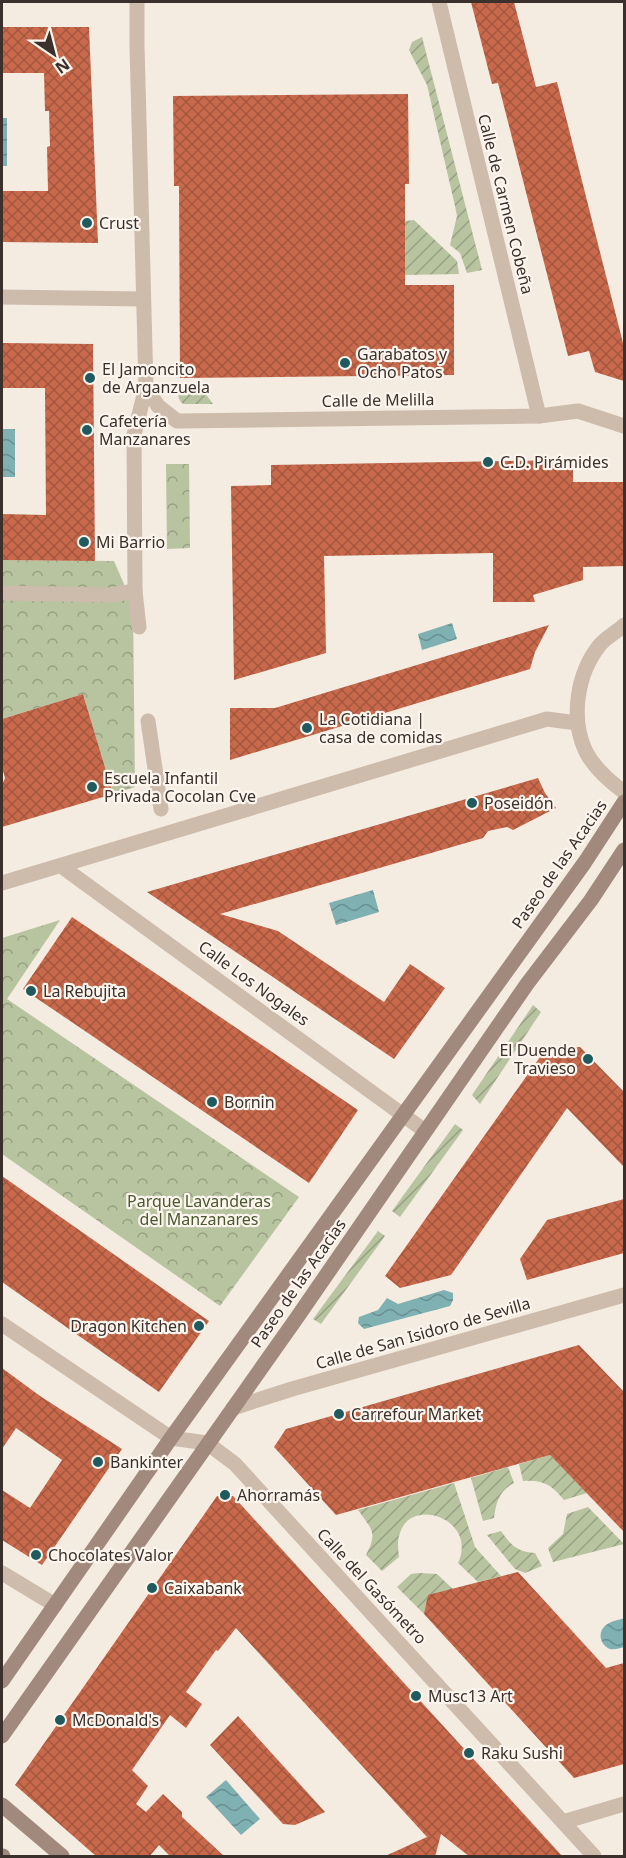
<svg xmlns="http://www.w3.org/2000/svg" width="626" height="1858" font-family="'Noto Sans',sans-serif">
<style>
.forest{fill:url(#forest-crowns)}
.garden{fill:url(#garden-furrows)}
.water{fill:url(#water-waves)}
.building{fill:url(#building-cross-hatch)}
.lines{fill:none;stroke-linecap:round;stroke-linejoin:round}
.street{stroke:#cdbbac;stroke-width:15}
.secondary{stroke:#a18a7d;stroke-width:15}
.poi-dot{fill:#1f5a5e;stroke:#fbf5ee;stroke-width:2}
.labels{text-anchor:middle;stroke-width:4.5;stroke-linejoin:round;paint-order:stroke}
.street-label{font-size:16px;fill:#3b302b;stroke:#fbf5ee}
.poi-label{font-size:16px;fill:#3b302b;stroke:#fbf5ee;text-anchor:start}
.park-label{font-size:16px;fill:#4a5a2e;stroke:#fbf5ee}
</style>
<defs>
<pattern id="forest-crowns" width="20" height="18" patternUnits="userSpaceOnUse" patternTransform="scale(1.5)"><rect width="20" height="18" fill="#b8c4a0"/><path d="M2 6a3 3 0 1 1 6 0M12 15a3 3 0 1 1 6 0" fill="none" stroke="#97a083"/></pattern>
<pattern id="garden-furrows" width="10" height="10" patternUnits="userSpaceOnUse" patternTransform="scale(1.5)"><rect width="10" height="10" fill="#b8c4a0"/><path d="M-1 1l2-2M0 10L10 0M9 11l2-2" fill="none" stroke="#97a083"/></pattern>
<pattern id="water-waves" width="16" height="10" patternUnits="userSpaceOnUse" patternTransform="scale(1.5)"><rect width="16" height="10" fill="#7fb0b2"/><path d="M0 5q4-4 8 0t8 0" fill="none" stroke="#699091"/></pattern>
<pattern id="building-cross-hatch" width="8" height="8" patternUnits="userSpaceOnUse" patternTransform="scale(1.5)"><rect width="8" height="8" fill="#c8694b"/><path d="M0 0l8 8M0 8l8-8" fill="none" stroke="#a4573f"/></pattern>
</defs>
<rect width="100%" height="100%" fill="#f4ebe1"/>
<g class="forest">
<path d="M166,464H189L190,548L167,549Z"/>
<path d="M2,560L114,561L133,605L135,787L113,794L83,694L2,719Z"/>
<path d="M60,920L7,999L299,1197L220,1306L2,1154V938Z"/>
</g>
<g class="garden">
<path d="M422,37L482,270L467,273L460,253L450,245L457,216L455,206L427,85L409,50L412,42Z"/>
<path d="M414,220L457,261L459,274L405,275V221Z"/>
<path d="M199,385L213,404H183C177,399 178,393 178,386Z"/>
<path d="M533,1005L541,1012L480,1104L472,1095Z"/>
<path d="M455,1124L463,1130L400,1217L392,1211Z"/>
<path d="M378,1231L385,1236L321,1324L313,1319Z"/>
<path d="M550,1455L587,1493L564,1500C552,1485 543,1479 523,1481L519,1464Z"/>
<path d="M508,1467L514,1483C499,1491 496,1502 494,1518L483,1521L471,1478Z"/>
<path d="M454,1483L475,1547L501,1576L478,1582L458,1563C478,1519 411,1496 400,1533C397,1540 398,1549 399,1557L382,1571L366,1555C378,1532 372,1530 358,1510Z"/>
<path d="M588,1507L624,1544L553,1562L548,1548L563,1534L567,1514Z"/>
<path d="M501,1531C511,1545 517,1552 535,1553L542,1566L525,1573L515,1569L487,1535Z"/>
<path d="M419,1573L437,1574L453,1589L424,1614L397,1587L411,1574Z"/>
</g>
<g class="water">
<rect x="2" y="118" width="5" height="48"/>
<rect x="2" y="429" width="13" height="48"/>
<path d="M452,623L457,639L422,650L418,634Z"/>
<path d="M373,890L379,912L336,925L329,903Z"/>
<path d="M444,1290L453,1293V1300L450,1306L364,1329L358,1323L359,1317L378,1310L387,1298L398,1304Z"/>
<path d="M624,1618V1647C620,1648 615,1650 610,1649C600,1645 597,1632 606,1625C611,1621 619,1620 624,1618Z"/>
<path d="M226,1780L260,1819L241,1835L206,1797Z"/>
</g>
<g class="building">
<path d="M471,2H514L536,87L557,82L624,347V381L595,372L589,351L568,356L498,83L492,84Z"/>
<path d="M2,27H89L98,243L2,242V191H48L47,147L50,146L49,111H45L44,73H2Z"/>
<path d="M408,94L409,184H405V285H454V375L180,378L179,186H174L173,96Z"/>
<path d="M2,343L93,344L95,561L2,560V514L46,515L45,388H2Z"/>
<path d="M573,460V482H624V566L583,567V580L533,595L535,602H493V553L324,556L326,653L234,680L231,486L271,485V465Z"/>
<path d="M549,625L535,652L530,669L230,760V708H275Z"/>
<path d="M83,694L113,794L2,827V785L5,778L2,767V719Z"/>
<path d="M538,778L545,793L556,808L513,830L507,827L488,831L483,838L220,914L278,931L384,1002L410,964L445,988L394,1059L147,892Z"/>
<path d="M72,917L358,1110L309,1183L23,989Z"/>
<path d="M580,1047L624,1092V1167L567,1108L451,1275L400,1288L385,1276L545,1050Z"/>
<path d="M2,1176L209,1321L159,1392L2,1282Z"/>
<path d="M624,1199V1253L527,1280L520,1259L547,1220Z"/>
<path d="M579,1345L624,1392V1532L550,1455L336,1515L274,1447L286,1429Z"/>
<path d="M2,1368L40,1396L122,1449L42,1565L2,1540V1490L30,1508L62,1460L16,1428L2,1449Z"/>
<path d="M217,1496H233L563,1857H470L441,1834L435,1857H383L427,1837L236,1628L218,1651L216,1650L186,1692L202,1704L186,1728L170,1715L132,1770L148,1786L136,1804L146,1812L163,1794L182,1812V1817L225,1857H171L159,1845L149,1857H97L15,1785Z"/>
<path d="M518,1572L606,1668L624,1663V1764L574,1778L424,1614L428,1595Z"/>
<path d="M238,1716L325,1812L295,1825L283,1824L210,1745Z"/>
</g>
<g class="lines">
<g class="street">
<path d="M137,2V45L146,387L158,406L177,421L539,416L578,411L624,426"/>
<path d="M439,2L539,416"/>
<path d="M2,297L143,299"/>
<path d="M2,593L111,595L135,591"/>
<path d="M624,625C617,632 605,638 599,646C577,674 570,719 586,752C595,769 609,781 624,792"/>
<path d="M139,627L135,591L134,435L146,387"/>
<path d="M148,721L161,809"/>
<path d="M61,866L425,1131"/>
<path d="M2,883L547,719L577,723"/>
<path d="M2,1324L171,1438L207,1443L235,1464L594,1856"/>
<path d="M233,1408L292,1389L624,1295"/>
<path d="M2,1573L55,1605"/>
<path d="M563,1822L624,1804"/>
</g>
<g class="secondary">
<path d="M2,1681L171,1438L585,862L624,802"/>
<path d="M2,1736L296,1319L527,984L591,900L624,850"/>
<path d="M2,1805L62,1856"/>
<path d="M2,1856H3"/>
</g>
</g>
<g class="poi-dot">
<circle cx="87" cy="223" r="6"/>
<circle cx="345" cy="363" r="6"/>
<circle cx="90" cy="378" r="6"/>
<circle cx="87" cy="430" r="6"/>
<circle cx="488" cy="462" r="6"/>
<circle cx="84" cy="542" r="6"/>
<circle cx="307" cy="728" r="6"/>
<circle cx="92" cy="787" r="6"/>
<circle cx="472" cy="803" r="6"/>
<circle cx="31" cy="991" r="6"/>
<circle cx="588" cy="1059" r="6"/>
<circle cx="212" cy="1102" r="6"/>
<circle cx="199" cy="1326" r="6"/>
<circle cx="339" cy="1414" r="6"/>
<circle cx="98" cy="1462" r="6"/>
<circle cx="225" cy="1495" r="6"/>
<circle cx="36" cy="1555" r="6"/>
<circle cx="152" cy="1588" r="6"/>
<circle cx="416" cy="1696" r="6"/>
<circle cx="60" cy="1720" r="6"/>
<circle cx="469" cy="1753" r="6"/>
</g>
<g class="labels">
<g class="street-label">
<text transform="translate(506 204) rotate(76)" y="6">Calle de Carmen Cobeña</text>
<text transform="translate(378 400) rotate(-1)" y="6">Calle de Melilla</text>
<text transform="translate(559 864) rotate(-55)" y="6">Paseo de las Acacias</text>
<text transform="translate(254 983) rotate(36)" y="6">Calle Los Nogales</text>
<text transform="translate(298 1283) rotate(-55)" y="6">Paseo de las Acacias</text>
<text transform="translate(423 1333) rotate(-16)" y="6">Calle de San Isidoro de Sevilla</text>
<text transform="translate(372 1586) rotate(47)" y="6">Calle del Gasómetro</text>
</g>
<g class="poi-label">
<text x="99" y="229">Crust</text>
<text x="357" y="360">Garabatos y<tspan x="357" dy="18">Ocho Patos</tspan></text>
<text x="102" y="375">El Jamoncito<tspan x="102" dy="18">de Arganzuela</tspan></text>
<text x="99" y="427">Cafetería<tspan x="99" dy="18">Manzanares</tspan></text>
<text x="500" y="468">C.D. Pirámides</text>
<text x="96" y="548">Mi Barrio</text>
<text x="319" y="725">La Cotidiana |<tspan x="319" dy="18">casa de comidas</tspan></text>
<text x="104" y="784">Escuela Infantil<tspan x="104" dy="18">Privada Cocolan Cve</tspan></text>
<text x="484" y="809">Poseidón</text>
<text x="43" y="997">La Rebujita</text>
<text x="576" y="1056" text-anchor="end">El Duende<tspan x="576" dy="18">Travieso</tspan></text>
<text x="224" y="1108">Bornin</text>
<text x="187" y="1332" text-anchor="end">Dragon Kitchen</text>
<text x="351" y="1420">Carrefour Market</text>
<text x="110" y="1468">Bankinter</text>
<text x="237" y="1501">Ahorramás</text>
<text x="48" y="1561">Chocolates Valor</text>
<text x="164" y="1594">Caixabank</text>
<text x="428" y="1702">Musc13 Art</text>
<text x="72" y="1726">McDonald's</text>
<text x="481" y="1759">Raku Sushi</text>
</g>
<g class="park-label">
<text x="199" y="1207">Parque Lavanderas<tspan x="199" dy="18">del Manzanares</tspan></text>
</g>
</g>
<rect width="626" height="1858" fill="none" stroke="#3b302b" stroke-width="6"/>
<g transform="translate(54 54) rotate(145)" stroke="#fbf5ee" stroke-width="4.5" paint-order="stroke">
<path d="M0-4.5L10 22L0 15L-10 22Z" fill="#3b302b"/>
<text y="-9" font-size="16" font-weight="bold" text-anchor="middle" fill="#3b302b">N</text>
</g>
</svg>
